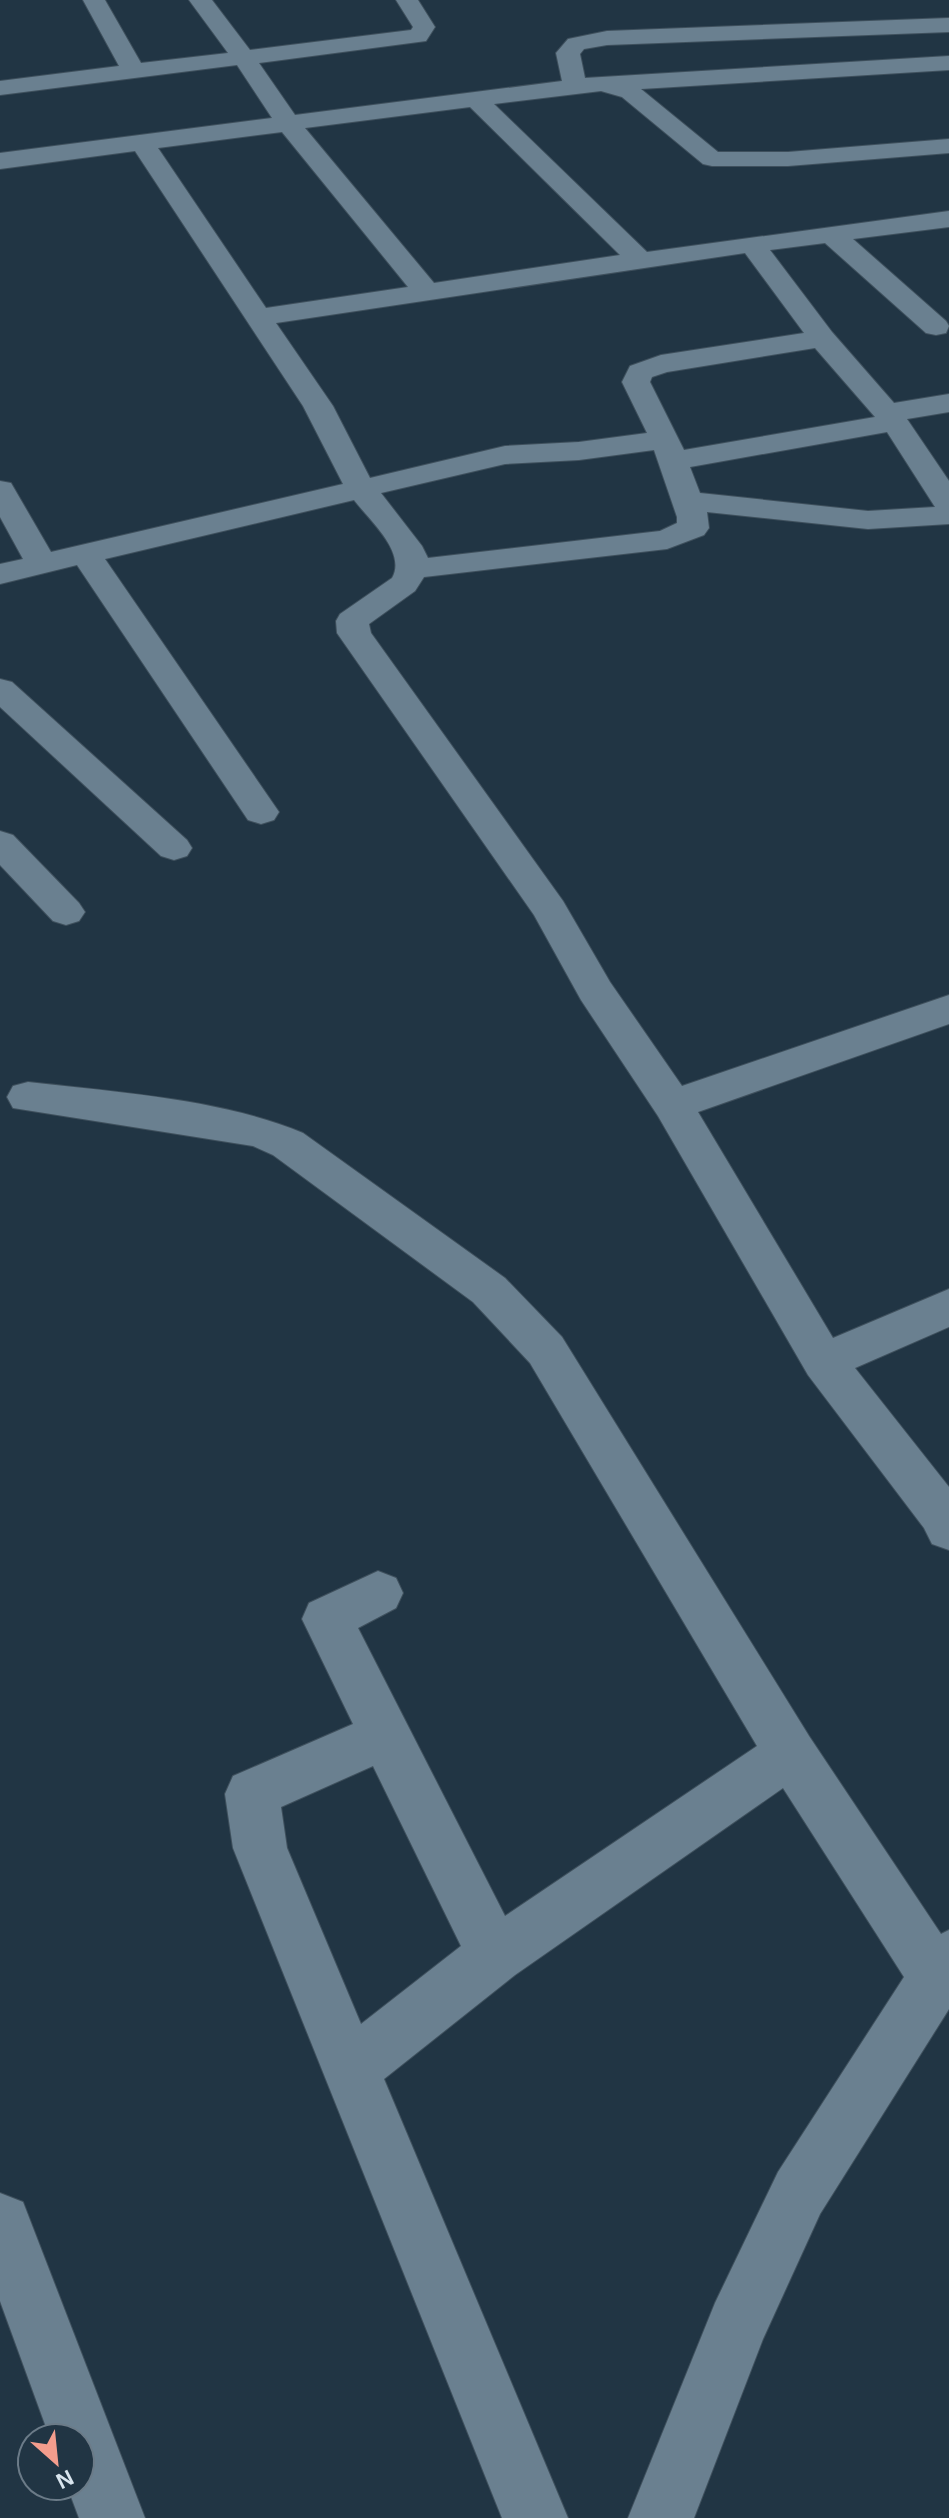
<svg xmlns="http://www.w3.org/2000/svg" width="949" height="2518" font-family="Helvetica,sans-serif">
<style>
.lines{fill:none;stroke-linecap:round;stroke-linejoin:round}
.minor-casing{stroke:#3f505d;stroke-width:2}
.minor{fill:#6a8090;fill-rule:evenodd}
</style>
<rect width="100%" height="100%" fill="#213544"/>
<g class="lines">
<g class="minor-casing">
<g id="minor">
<path d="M83,0H105L141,63L228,53L189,0H212L250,50L411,30L413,27L396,0H418L435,27L426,41L259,63L295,115L562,81L556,53L568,39L607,31L949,18V32L607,45L584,49L580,54L585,78L949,56V70L641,89L718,152H788L949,139V153L788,166H712L703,164L622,97L601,91L494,104L647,252L949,211V227L853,239L946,321L949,326L946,333L936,335L926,333L825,243L770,250L832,332L894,403L949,394V412L907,419L949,481V524L868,529L707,512L709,528L704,535L667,549L424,577L415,591L369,624L371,633L563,901L610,982L682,1086L949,995V1024L698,1112L833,1338L949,1289V1327L855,1368L949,1487V1550L932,1544L924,1528L808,1375L658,1116L581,1000L534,915L337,633L336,621L340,614L392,578C407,552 369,520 354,500L105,559L279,812L274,820L261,824L248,820L77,565L0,584V564L23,559L0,517V481L11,483L51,552L343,484L303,406L135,151L0,169V153L272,118L237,65L0,95V81L119,66ZM470,107L620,255L434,283L305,128ZM282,132L408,287L266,308L158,148ZM745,253L804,333L661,355L630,366L622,382L647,433L579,442L505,446L370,478L333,406L276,323ZM815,348L875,417L684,450L650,382L652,377L667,372ZM887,432L935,507L868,511L700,493L690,467ZM654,450L677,517V523L660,531L428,558L422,546L381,493L505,464L579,460Z"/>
<path d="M0,679L12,682L187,840L192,848L187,856L174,860L161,856L0,707Z"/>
<path d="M0,831L13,835L79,903L85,912L79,921L66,925L53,921L0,865Z"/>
<path d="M28,1082C116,1092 222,1099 303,1133L505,1278L562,1337L809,1736L941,1934L949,1930V2009L820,2214L763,2339L694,2518H628L715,2303L778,2172L904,1977L783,1788L515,1975L384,2079L568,2518H502L233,1848L225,1794L233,1776L353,1724L302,1619L309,1603L378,1571L396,1578L403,1593L396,1608L358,1628L505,1916L757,1746L530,1363L473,1302L273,1155L253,1146L13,1108L7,1097L13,1086ZM373,1766L461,1946L361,2024L287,1848L281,1807Z"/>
<path d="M0,2193L23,2202L145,2518H79L67,2486H80V2438H50L0,2301Z"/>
</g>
</g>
<use href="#minor" class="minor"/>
</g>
<g transform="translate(56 2462) rotate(153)"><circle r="38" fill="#213544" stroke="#6b7b88" stroke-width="2"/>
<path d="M0-6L14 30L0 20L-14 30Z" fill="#f49d8d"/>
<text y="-12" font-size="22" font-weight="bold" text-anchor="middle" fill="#d9e5ee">N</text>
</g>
</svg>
